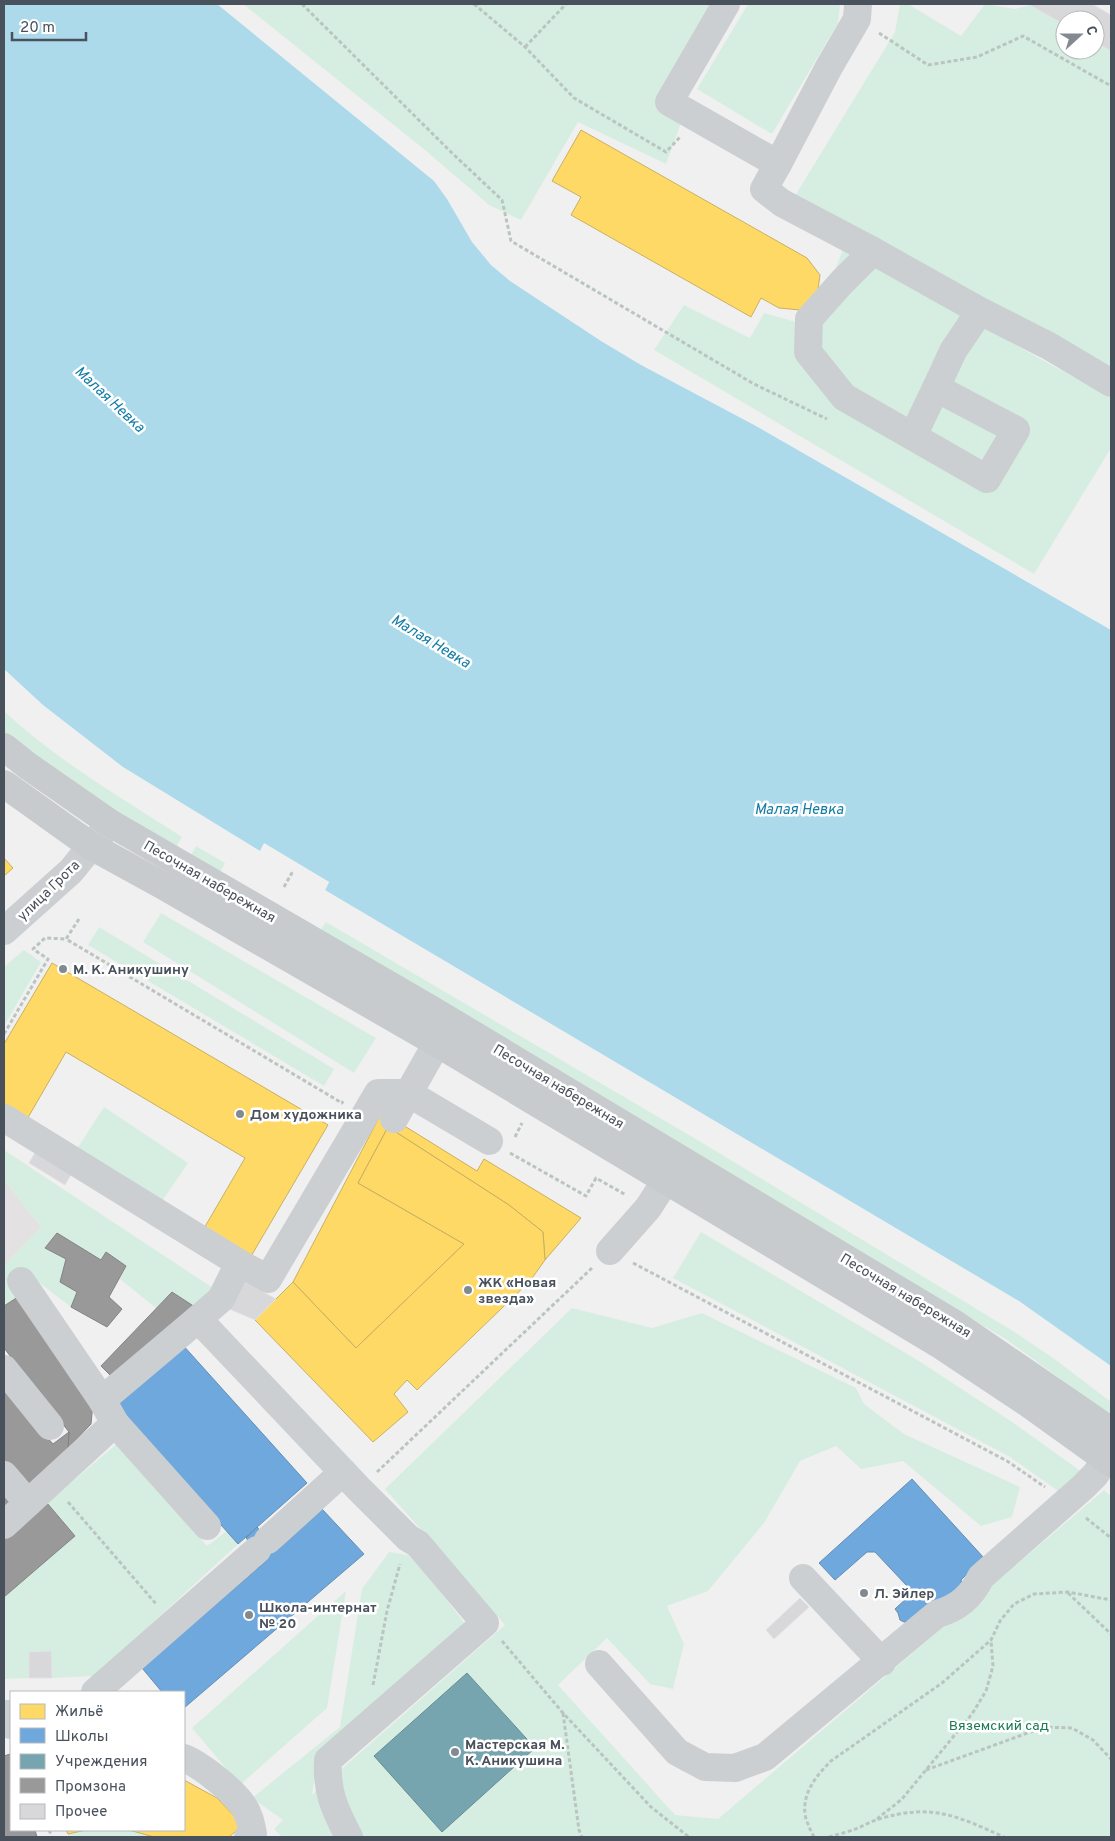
<svg xmlns="http://www.w3.org/2000/svg" width="1115" height="1841" font-family="Overpass,sans-serif">
<style>
.education{fill:#e3e1e2}
.green{fill:#d6eee1}
.water{fill:#acdaeb}
.pier{fill:#f1f0f0}
.homes{fill:#ffd966;stroke:#c8b063}
.schools{fill:#6fa8dc;stroke:#638eb6}
.public{fill:#76a5af;stroke:#688c96}
.industry{fill:#999;stroke:#818387}
.building{fill:#d8d8da;stroke:#e2e2e3}
.lines{fill:none;stroke-linecap:round;stroke-linejoin:round}
.path{stroke:#bac5c2;stroke-width:3;stroke-dasharray:4 2.5;stroke-linecap:butt}
.minor{stroke:#cccfd1;stroke-width:28}
.major{stroke:#c8cbce;stroke-width:28}
.poi-dot{fill:#838990;stroke:#fff;stroke-width:2}
.labels{text-anchor:middle;stroke-width:5;stroke-linejoin:round;paint-order:stroke}
.street-label{font-size:14px;fill:#48515c;stroke:#fff}
.poi-label{font-size:14px;font-weight:bold;fill:#48515c;stroke:#fff;text-anchor:start}
.park-label{font-size:14px;fill:#1b7b51;stroke:#fff}
.water-label{font-size:15px;font-style:italic;fill:#127da5;stroke:#fff}
</style>
<rect width="100%" height="100%" fill="#f1f0f0"/>
<path class="education" d="M4,1180L41,1227L4,1266Z"/>
<g class="green">
<path d="M243,4H717L663,106L681,123L666,164L578,122L521,220L489,205L425,150Z"/>
<path d="M748,4H840L838,23L772,134L697,89Z"/>
<path d="M900,4H908L961,36L985,4L1015,9L1030,5L1065,25V50H1095V42L1111,51V374L793,199L895,32Z"/>
<path d="M843,249L1111,398V448L1034,574L654,350L684,305L750,338L764,313L796,322L830,284Z"/>
<path d="M4,711C56,760 122,798 182,837L175,849L4,739Z"/>
<path d="M196,846L225,863L219,874L190,857Z"/>
<path d="M161,913L376,1038L354,1073L143,942Z"/>
<path d="M326,922L701,1142L1013,1331L1056,1360L1111,1402V1416L1007,1340L694,1152L320,931Z"/>
<path d="M99,927L334,1069L324,1086L88,945Z"/>
<path d="M24,950L41,962L4,1026V967Z"/>
<path d="M104,1107L188,1163L160,1204L75,1152Z"/>
<path d="M4,1150L216,1290L195,1307L172,1292L156,1308L120,1279L126,1266L106,1253L101,1260L57,1233L45,1248L66,1259L61,1282L77,1292L71,1307L24,1271L21,1295L4,1306V1266L41,1227L4,1180Z"/>
<path d="M701,1232L919,1361L1012,1422L1082,1472L1058,1491L1010,1457L673,1278Z"/>
<path d="M572,1308L652,1328L702,1313L856,1388L864,1404L904,1434L1020,1487L1012,1517L981,1526L903,1461L861,1469L836,1446L800,1461L764,1523L708,1591L667,1606L684,1644L673,1689L650,1684L607,1638L558,1685L675,1815L718,1819L1104,1490L1111,1496V1837H282L274,1829L283,1820L252,1798L340,1727L362,1589L389,1552L413,1556L466,1625L318,1757L312,1795L505,1625L385,1489Z"/>
<path d="M119,1442L207,1546L227,1531L238,1544L95,1676L52,1678L50,1651L29,1652V1678L5,1679L4,1681V1597L75,1536L47,1503Z"/>
<path d="M346,1591L327,1708L240,1785L192,1728Z"/>
<path d="M86,1830H129L154,1837H69L68,1834Z"/>
</g>
<path class="water" d="M4,4H217L434,181L447,199L472,242L491,265L510,281L601,341L641,365L756,426L1111,630V1366L1019,1301L325,890L329,882L265,844L260,851L123,767L43,705L4,669Z"/>
<path class="pier" d="M264,843L329,882L325,890L323,889L326,883L265,847L262,852L260,851Z"/>
<g class="homes">
<path d="M581,130L807,258L820,275L817,297L800,310L779,308L761,298L751,317L571,215L581,197L552,181Z"/>
<path d="M4,858L13,868L4,876Z"/>
<path d="M52,963L328,1125L250,1258L203,1230L245,1158L66,1052L26,1121L4,1108V1044Z"/>
<path d="M382,1112L477,1171L484,1159L581,1218L545,1260L543,1232L509,1205L388,1127L358,1183L464,1244L356,1348L293,1282Z"/>
<path d="M388,1127L509,1205L543,1232L545,1260L530,1281L417,1390L407,1380L394,1394L408,1412L373,1442L255,1320L293,1282L356,1348L464,1244L358,1183Z"/>
<path d="M184,1780L217,1798L243,1825L229,1837H154L129,1830H184Z"/>
<path d="M66,1830H86L68,1834Z"/>
</g>
<g class="schools">
<path d="M181,1343L307,1483L238,1544L113,1404Z"/>
<path d="M912,1479L984,1558L961,1580L963,1585L947,1600L908,1622H904L900,1620L898,1613L895,1609L908,1597L907,1586L875,1552H867L835,1580L819,1563Z"/>
<path d="M322,1509L364,1554L184,1708V1692H162L142,1668L266,1561L246,1538L257,1527L277,1550Z"/>
</g>
<path class="public" d="M467,1673L535,1748L442,1832L374,1756Z"/>
<g class="industry">
<path d="M57,1233L101,1260L106,1252L126,1266L109,1297L122,1309L107,1327L71,1307L77,1292L60,1282L66,1259L45,1248Z"/>
<path d="M172,1292L195,1307L115,1380L101,1366Z"/>
<path d="M21,1295L93,1403L91,1424L68,1448L69,1432L4,1348V1306Z"/>
<path d="M4,1389L53,1444L69,1432L68,1448L28,1490L4,1461Z"/>
<path d="M4,1492L12,1502L4,1508Z"/>
<path d="M47,1503L75,1536L4,1597V1540Z"/>
<path d="M10,1754L11,1830H35L37,1837H4V1756Z"/>
</g>
<g class="building">
<path d="M1031,4H1092L1111,15V51L1095,42V20H1065V25L1030,5Z"/>
<path d="M36,1151L72,1173L65,1185L29,1163Z"/>
<path d="M243,1281L276,1299L255,1320L227,1308Z"/>
<path d="M800,1598L809,1607L774,1639L766,1630Z"/>
<path d="M51,1651L52,1678H29V1652Z"/>
</g>
<g class="lines">
<g class="path">
<path d="M302,4L452,153L502,200L511,241L754,384L827,419"/>
<path d="M474,4L525,47L574,98L666,152L680,137"/>
<path d="M879,33L928,65L977,57L1023,36L1111,86"/>
<path d="M525,47L566,4"/>
<path d="M284,887L293,871"/>
<path d="M79,919L66,939L342,1103L343,1101"/>
<path d="M4,1034L48,959L33,949L45,938L66,939"/>
<path d="M515,1137L522,1123"/>
<path d="M510,1153L586,1196L596,1178L626,1195"/>
<path d="M633,1263L1007,1461L1045,1487"/>
<path d="M377,1472L592,1268"/>
<path d="M68,1502L157,1605"/>
<path d="M1086,1518L1111,1538"/>
<path d="M1068,1593L1111,1634"/>
<path d="M502,1641L563,1713L651,1807L689,1837"/>
<path d="M373,1685L387,1611L400,1564"/>
<path d="M563,1713L579,1830L582,1837"/>
<path d="M926,1770L1044,1727L1072,1728L1093,1740L1111,1759"/>
<path d="M877,1819L902,1799L972,1714L986,1691L993,1666L991,1641"/>
<path d="M49,1830L52,1837"/>
<path d="M814,1837C811,1831 808,1825 806,1819C800,1795 816,1776 831,1761L942,1683L991,1640L1000,1621L1014,1604L1034,1594L1068,1592L1111,1600"/>
<path d="M829,1837C838,1834 849,1832 858,1828C865,1825 872,1821 879,1819C932,1803 957,1816 1004,1837"/>
</g>
<g class="minor">
<path d="M726,4L669,102L778,164L829,67L857,19L858,4"/>
<path d="M778,164L764,189L782,203L873,251L980,311L1049,346L1111,383"/>
<path d="M873,251L842,282L809,319L808,352L844,397L987,479L1016,430L936,388L953,351L980,311"/>
<path d="M913,436L936,388"/>
<path d="M4,931L71,871L110,823"/>
<path d="M4,1118L239,1263L221,1299L198,1319L359,1489L408,1538L418,1544L485,1623L328,1760C326,1792 335,1810 349,1837"/>
<path d="M394,1119L437,1043"/>
<path d="M610,1251L648,1208L666,1180"/>
<path d="M239,1263L268,1279L378,1093H408L489,1141"/>
<path d="M21,1281L102,1400"/>
<path d="M4,1369L50,1426"/>
<path d="M115,1423L207,1526"/>
<path d="M4,1475L28,1503L4,1525"/>
<path d="M28,1503L115,1423L102,1400L198,1319"/>
<path d="M268,1540L343,1472"/>
<path d="M803,1578L882,1662"/>
<path d="M599,1664L677,1752L705,1767L735,1768L765,1757L937,1614C958,1608 971,1597 981,1577L1083,1487L1095,1475L1106,1459"/>
<path d="M95,1692L257,1550"/>
<path d="M4,1715L7,1714L11,1725"/>
<path d="M184,1758C201,1765 231,1789 242,1804C249,1813 251,1823 253,1834L248,1837"/>
</g>
<g class="major">
<path d="M4,747L28,766L110,823L429,1008L955,1324L1111,1431"/>
<path d="M4,784L91,846L162,885L437,1043L942,1346L1026,1402L1111,1463"/>
</g>
</g>
<g class="poi-dot">
<circle cx="63" cy="969" r="5"/>
<circle cx="240" cy="1114" r="5"/>
<circle cx="468" cy="1290" r="5"/>
<circle cx="864" cy="1593" r="5"/>
<circle cx="249" cy="1615" r="5"/>
<circle cx="455" cy="1752" r="5"/>
</g>
<g class="labels">
<g class="street-label">
<text transform="translate(210 881) rotate(30)" y="5">Песочная набережная</text>
<text transform="translate(48 890) rotate(-44)" y="5">улица Грота</text>
<text transform="translate(559 1086) rotate(31)" y="5">Песочная набережная</text>
<text transform="translate(906 1295) rotate(31)" y="5">Песочная набережная</text>
</g>
<g class="poi-label">
<text x="73" y="974">М. К. Аникушину</text>
<text x="250" y="1119">Дом художника</text>
<text x="478" y="1287">ЖК «Новая<tspan x="478" dy="16">звезда»</tspan></text>
<text x="874" y="1598">Л. Эйлер</text>
<text x="259" y="1612">Школа-интернат<tspan x="259" dy="16">№ 20</tspan></text>
<text x="465" y="1749">Мастерская М.<tspan x="465" dy="16">К. Аникушина</tspan></text>
</g>
<g class="park-label">
<text x="999" y="1730">Вяземский сад</text>
</g>
<g class="water-label">
<text transform="translate(110 399) rotate(43)" y="5">Малая Невка</text>
<text transform="translate(431 641) rotate(31)" y="5">Малая Невка</text>
<text x="799" y="814">Малая Невка</text>
</g>
</g>
<rect width="1115" height="1841" fill="none" stroke="#48515c" stroke-width="10"/>
<rect x="10" y="1691" width="175" height="140" fill="#ffffff" stroke="#b6b9be"/>
<rect x="20" y="1704" width="25" height="15" fill="#ffd966" stroke="#b6b9be"/>
<text x="55" y="1716" font-size="15" fill="#48515c">Жильё</text>
<rect x="20" y="1728" width="25" height="15" fill="#6fa8dc" stroke="#b6b9be"/>
<text x="55" y="1741" font-size="15" fill="#48515c">Школы</text>
<rect x="20" y="1754" width="25" height="15" fill="#76a5af" stroke="#b6b9be"/>
<text x="55" y="1766" font-size="15" fill="#48515c">Учреждения</text>
<rect x="20" y="1778" width="25" height="15" fill="#999999" stroke="#b6b9be"/>
<text x="55" y="1791" font-size="15" fill="#48515c">Промзона</text>
<rect x="20" y="1804" width="25" height="15" fill="#d8d8da" stroke="#b6b9be"/>
<text x="55" y="1816" font-size="15" fill="#48515c">Прочее</text>
<g transform="translate(1080 35) rotate(69)"><circle r="24" fill="#ffffff" stroke="#b6b9be"/>
<path d="M0-4L9 19L0 12L-9 19Z" fill="#838990"/>
<text y="-8" font-size="14" font-weight="bold" text-anchor="middle" fill="#48515c">С</text>
</g>
<path d="M12 32v8h74v-8" fill="none" stroke="#48515c" stroke-width="2.5"/>
<text x="20" y="32" font-size="15" fill="#48515c" stroke="#ffffff" stroke-width="4" paint-order="stroke">20 m</text>
</svg>
